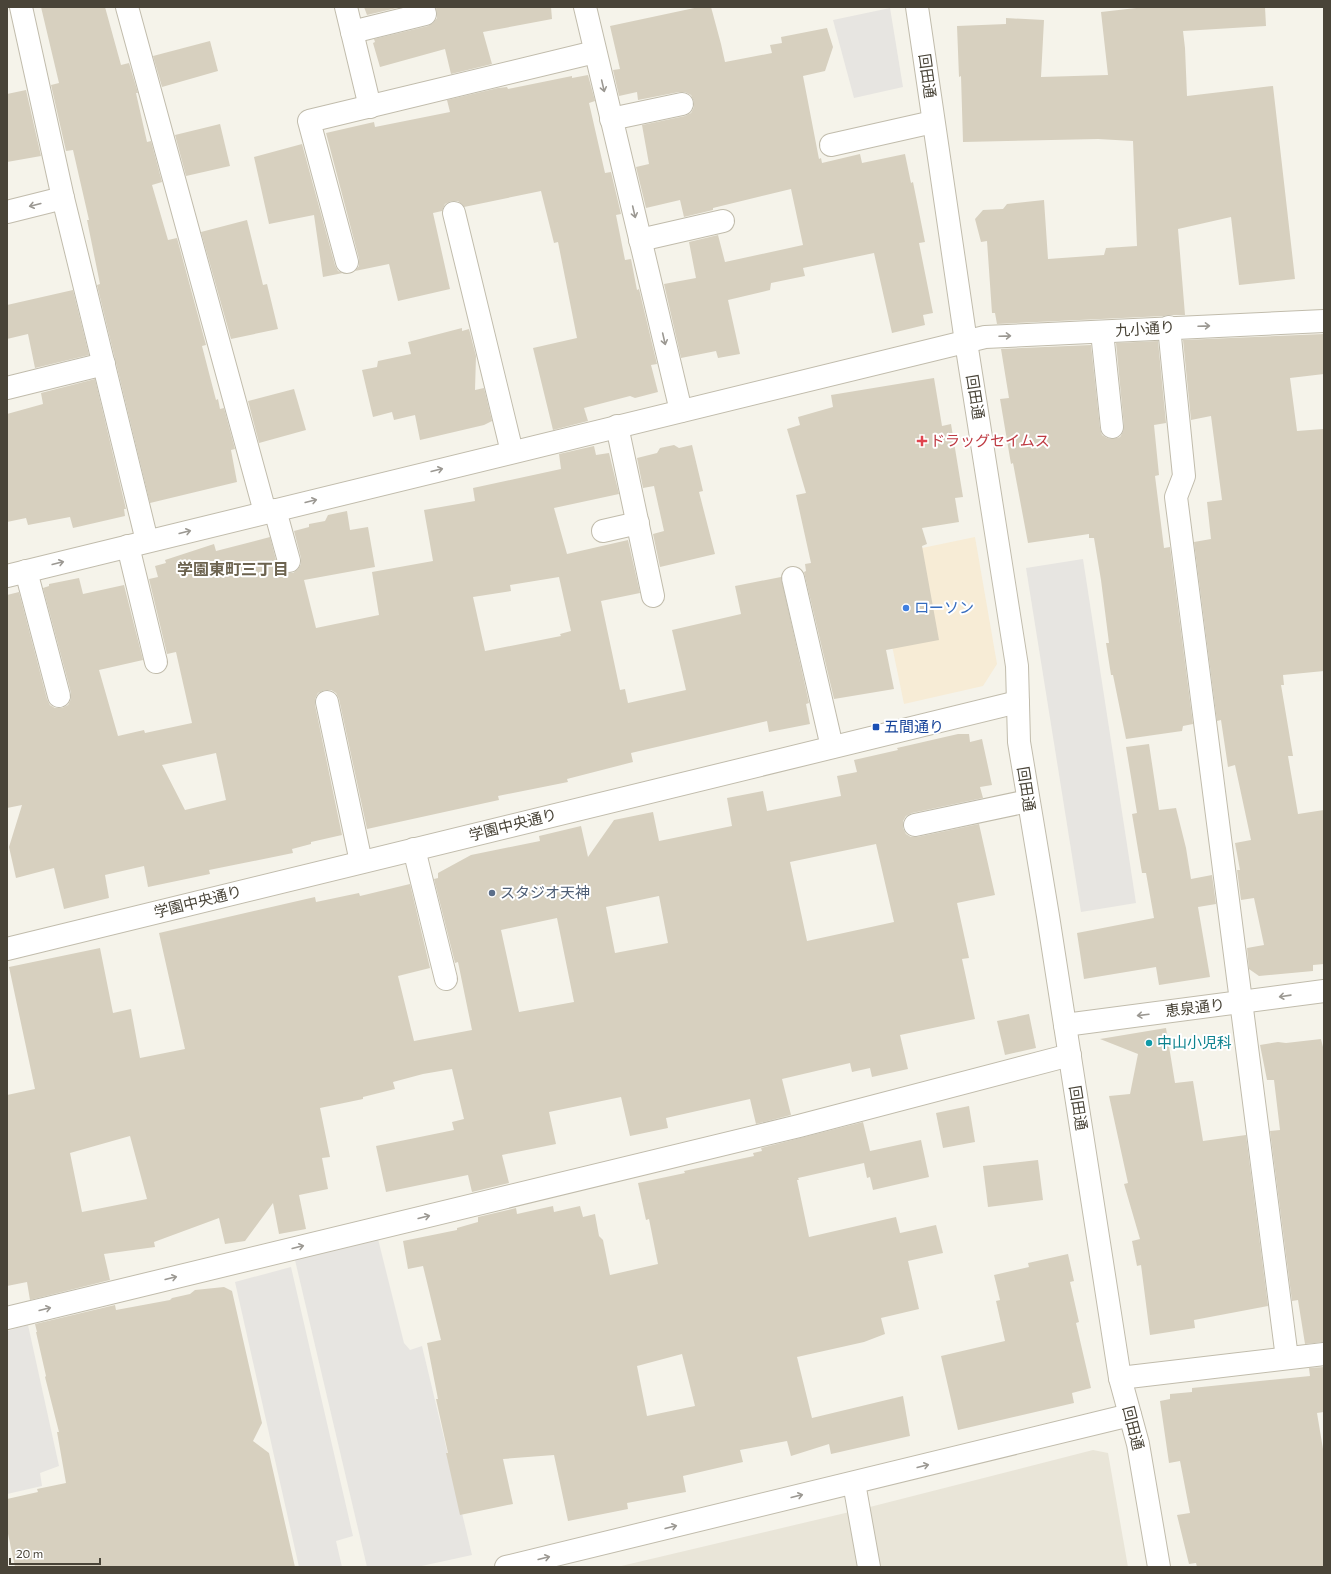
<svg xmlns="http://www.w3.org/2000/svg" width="1331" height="1574" font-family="Commissioner,'Noto Sans JP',sans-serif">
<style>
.residential{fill:#e9e5d8}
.commercial{fill:#f7ecd6}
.parking{fill:#e7e5e1}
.building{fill:#d7d0bf;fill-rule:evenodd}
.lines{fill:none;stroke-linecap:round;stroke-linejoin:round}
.minor-casing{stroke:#c1bcac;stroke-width:24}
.minor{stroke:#fff;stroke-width:22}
.oneway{stroke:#9b9892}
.health-dot{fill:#e0444e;stroke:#fff;stroke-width:1.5}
.shop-dot{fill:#3f7fe0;stroke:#fff;stroke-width:1.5}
.transit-dot{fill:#1a4fb4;stroke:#fff;stroke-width:1.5}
.service-dot{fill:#5c6f8a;stroke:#fff;stroke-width:1.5}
.culture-dot{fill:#0f9aa8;stroke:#fff;stroke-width:1.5}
.labels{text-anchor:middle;stroke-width:4;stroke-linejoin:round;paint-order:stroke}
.street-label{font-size:15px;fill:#494438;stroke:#fff}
.health-label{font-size:15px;fill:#be3a42;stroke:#fff;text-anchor:start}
.shop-label{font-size:15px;fill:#366cbe;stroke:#fff;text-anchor:start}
.transit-label{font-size:15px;fill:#164399;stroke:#fff;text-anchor:start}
.service-label{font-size:15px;fill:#4e5e75;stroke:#fff;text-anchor:start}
.culture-label{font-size:15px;fill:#0d838f;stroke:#fff;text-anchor:start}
.neighbourhood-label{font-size:16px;font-weight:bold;fill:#6c634f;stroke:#fff}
</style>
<rect width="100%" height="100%" fill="#f5f3ea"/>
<path class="residential" d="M1093,1450L1108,1453L1128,1567H617L858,1510Z"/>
<path class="commercial" d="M975,537L997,664L983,686L904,704L874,558Z"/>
<g class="parking">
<path d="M890,8L903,87L854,98L833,20Z"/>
<path d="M1083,559L1136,903L1081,912L1026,568Z"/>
<path d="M378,1239L404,1343L410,1350L422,1346L472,1555L417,1567H367L295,1260Z"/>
<path d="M291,1267L353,1536L336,1541L342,1567H299L235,1282Z"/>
<path d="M28,1325L59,1466L40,1473L42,1486L7,1494V1331Z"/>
</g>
<g class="building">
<path d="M41,7H105L121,65L129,63L138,93H136L147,142L151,141L162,182L152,185L168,240L177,238L206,345L202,346L216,400L218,399L220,409L224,408L235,449L231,450L237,482L150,503L97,285L100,284L87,220H89L73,150L66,151L51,85L59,83Z"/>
<path d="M364,7H401L367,15Z"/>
<path d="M436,7H551L552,19L483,32L492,64L451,74L445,49L380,67L373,43L375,42L374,39L428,26L433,23L437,18Z"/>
<path d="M699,7H711L721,44L725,62L772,53L770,45L782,43L781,37L827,28L833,47L825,71L803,76L819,159L821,158L822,163L860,154L862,163L905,154L911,183L913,182L925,242L919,243L933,313L923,315L925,325L892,333L874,253L803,268L805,276L771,283L770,290L728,300L740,354L718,358L716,351L681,358L664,284L696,278L689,242L718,235L725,262L803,245L791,189L713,208V210L684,217L680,200L646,208L636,167L649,164L642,125L685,116L691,113L694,107V102L691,95L685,92H679L638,100L637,92L619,96L613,70L620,69L610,26Z"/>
<path d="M1145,7H1265L1266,26L1183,31L1185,48L1187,96L1273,86L1295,279L1239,285L1231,217L1178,229L1185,315H1168L1164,316L997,324L995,313H992L987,241L981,242L975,219L983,210L1003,209L1007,204L1044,200L1048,259L1104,255L1106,248L1137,246L1133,141L1098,139L963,142L961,76L959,77L957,26L1006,24V18L1044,20L1041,77L1108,75L1101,12Z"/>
<path d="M210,41L218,71L162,87L153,56Z"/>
<path d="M588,75L595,101L589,103L605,173L611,172L621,214L616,215L625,260L631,259L637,290L639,289L657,364L651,365L658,392L635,398L630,396L584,408L588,421L553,430L533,348L577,338L558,242L554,243L541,191L464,207L458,201H451L445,204L442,211L433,213L450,289L398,301L389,264L355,271L359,266V259L326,133L374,122L375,127L450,112L447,100L498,88L507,87L508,89L572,76V78Z"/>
<path d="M26,90L41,156L7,162V94Z"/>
<path d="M220,124L230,166L186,176L175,135Z"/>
<path d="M302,144L335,265L338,271L343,273L323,277L314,215L269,224L254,157Z"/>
<path d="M247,220L263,285L267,284L278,329L231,339L201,232Z"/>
<path d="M73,290L89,355L35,368L28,334L7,339V305Z"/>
<path d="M462,328V331L469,329L476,356L475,390L484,388L492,421L484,425L420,440L415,415L394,420L392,412L373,417L362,370L377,367L378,361L411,354L408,342Z"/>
<path d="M1324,334V374L1290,378L1297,431L1323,429L1324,445V671L1283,675L1284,685H1281L1293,756H1288L1298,814L1324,810V964L1313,965V971L1259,976L1249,969L1247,948L1264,945L1254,898L1241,900L1237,870H1240L1235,843L1251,840L1235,765L1228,767L1221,720L1217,721L1194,542L1211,539L1207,502L1222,500L1211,416L1191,420L1183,340Z"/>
<path d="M1158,341L1166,423L1154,425L1159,475L1155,476L1164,548L1170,547L1193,724L1183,726L1182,731L1126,739L1113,675H1111L1106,643H1109L1101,580L1094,538H1089V534L1028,543L1013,463L1011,464L1000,399L1009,398L1001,349L1091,345L1100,428L1102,435L1107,438L1113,439L1120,437L1123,432L1124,426L1116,343Z"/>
<path d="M934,378L942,426L951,424L963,497L955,498L959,522L922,528L927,544L922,546L939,640L886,650L894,689L834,699L804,572L806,571L805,564L811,563L796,495L806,493L787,429L800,425L798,417L833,407L831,395Z"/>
<path d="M95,379L126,509H124L125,516L73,528L70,517L28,525L26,518L7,522V414L43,404L41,393Z"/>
<path d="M294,389L306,430L259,443L248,401Z"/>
<path d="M674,445L679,448L692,445L703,491L699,492L715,554L660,567L653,534L664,531L654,486L643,488L637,458L657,453L660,448Z"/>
<path d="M594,446L596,455L609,453L619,494L554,508L567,554L628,540L640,593L601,601L620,690L625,689L628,703L686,690L672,630L741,614L735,586L781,577L809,703L806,704L810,724L769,732L767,721L631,753L633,762L567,779L568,782L498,796L499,800L367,829L339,699L336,693L331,690H325L318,693L315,699V705L342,835L311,842V844L292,849L293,853L209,870L210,874L148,887L144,866L105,875L109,898L64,909L54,868L16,878L9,847L22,805L7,808V595L19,592L47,699L50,705L55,708H62L68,705L71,699V693L43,588L49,586V584L79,578L83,594L124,585L143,660L99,670L118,736L144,730L145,733L192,723L176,652L167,654L149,579L158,577L155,566L166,563L165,560L214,544L216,551L270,537L277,564L280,570L285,573H293L298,569L301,564V558L294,531L309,527V524L325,521L328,515L347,511L350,530L368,527L375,567L304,580L316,628L379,615L372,572L433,561L424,510L475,501L473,488L561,469L559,454ZM559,577L571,631L560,634L561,636L485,651L473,597L511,591L510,585ZM216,753L226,800L185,810L162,765Z"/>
<path d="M958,734H969L970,742L982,739L992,785L980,787L983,798L912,813L906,816L903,821V828L906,834L911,837H917L979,824L995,895L957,903L969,958L962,959L975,1019L900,1035L908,1069L872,1077L870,1068L852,1072L850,1063L782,1079L791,1115L756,1124L750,1099L666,1118L668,1128L630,1136L621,1097L549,1112L556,1144L502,1155L509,1183L472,1192L468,1175L386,1192L376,1146L454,1130L452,1122L464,1119L452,1069L423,1074L393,1082L395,1089L363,1097V1099L320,1108L330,1157L322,1158L328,1189L299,1195L306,1229L279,1234L273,1203L245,1241L225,1244L219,1218L154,1242L155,1247L104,1254L110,1280L30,1300L27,1282L7,1286V1095L35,1089L9,967L100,948L113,1013L131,1009L140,1058L185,1049L159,933L315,897L316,902L359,893L360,896L410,884L430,968L398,976L414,1041L472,1030L458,962L455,963L434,879L438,878V873L471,855L540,841L539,836L581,826L588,857L614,820L653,812L659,841L732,826L727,798L763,791L767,811L841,796L837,776L857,772L854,760L898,750L897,748ZM876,844L894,922L807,941L790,862ZM659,896L668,943L615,953L606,907ZM557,918L574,1002L519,1012L501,930ZM130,1136L147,1199L82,1212L70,1153Z"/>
<path d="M1149,744L1159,810L1176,808L1186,848L1191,879L1212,875L1216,904L1198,907L1210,977L1159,985L1156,967L1084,979L1077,933L1154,918L1146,873H1142L1132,814L1137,813L1126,747Z"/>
<path d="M1029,1014L1036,1048L1005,1055L997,1021Z"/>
<path d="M1166,1028L1175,1083L1193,1081L1203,1141L1246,1135L1268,1306L1194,1320L1195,1328L1150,1335L1141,1265L1137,1266L1132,1241L1140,1239L1124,1184L1128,1183L1109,1096L1130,1094L1138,1054L1100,1039Z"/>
<path d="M1321,1039L1324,1051V1342L1305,1344L1298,1300L1292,1301L1270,1131L1280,1130L1274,1080H1267L1260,1045L1278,1042L1286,1043Z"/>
<path d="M969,1106L975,1142L943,1148L936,1113Z"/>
<path d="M863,1122L870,1151L921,1140L929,1177L873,1190L870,1177L867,1178L864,1163L798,1178L799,1180H797L809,1237L896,1217L900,1233L936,1225L943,1253L908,1261L919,1309L881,1318L885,1334L864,1342L797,1357L812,1418L903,1396L910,1436L831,1454L829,1444L791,1456L787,1441L740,1450L743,1462L683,1476L686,1492L627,1503L628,1509L568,1521L554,1455L503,1459L513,1504L460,1515L446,1453H448L436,1399H438L427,1343L441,1340L423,1266L408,1269L403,1241L457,1230V1228L478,1222V1217L516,1208L517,1214L553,1206L554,1212L580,1206L583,1217L595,1214L599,1236L603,1240L610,1275L658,1264L649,1219L646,1220L638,1183L685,1173L684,1171L754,1156L753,1153L762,1151L761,1148ZM682,1354L695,1406L647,1416L637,1366Z"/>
<path d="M1038,1160L1043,1200L988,1207L983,1166Z"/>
<path d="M1068,1254L1074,1281L1070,1282L1079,1322L1076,1323L1091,1388L1072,1393L1074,1403L958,1430L941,1356L1005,1341L996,1301L1000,1300L994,1275L1029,1267L1028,1263Z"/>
<path d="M224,1287L232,1291L262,1423L253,1441L269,1453L295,1567H15L7,1529V1499L38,1492L37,1489L66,1483L57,1432H59L45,1377L46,1376L36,1332H37L35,1324L115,1305L116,1310L170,1300L172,1298L190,1294L195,1290Z"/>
<path d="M1324,1367V1412L1317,1413L1324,1455V1567H1197L1196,1563L1189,1564L1177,1515L1190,1513L1180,1461L1169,1463L1160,1401L1170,1399V1394L1192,1392V1388L1310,1376L1309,1368Z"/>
</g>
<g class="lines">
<g class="minor-casing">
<g id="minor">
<path d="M21,7L63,198L147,541"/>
<path d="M127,7L265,512"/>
<path d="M346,7L370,107"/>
<path d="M585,7L681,411"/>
<path d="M917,7L966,342L1017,666L1019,742L1048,916L1120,1378L1138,1444L1159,1567"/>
<path d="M352,32L425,14L423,7"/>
<path d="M611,119L682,104"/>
<path d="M831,145L933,122"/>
<path d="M7,212L63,198"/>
<path d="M454,213L512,452"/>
<path d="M640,240L723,221"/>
<path d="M347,262L309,121L595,52"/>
<path d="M1169,327L1184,476L1176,497L1287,1358"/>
<path d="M1102,332L1112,427"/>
<path d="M7,388L104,364"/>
<path d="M617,426L653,596"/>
<path d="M275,510L289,561"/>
<path d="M603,531L638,523"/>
<path d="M128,546L156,662"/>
<path d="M26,571L59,696"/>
<path d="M7,576L985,337L1324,321"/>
<path d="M793,578L832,747"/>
<path d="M327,702L361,862"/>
<path d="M915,825L1028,801"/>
<path d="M414,849L446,979"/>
<path d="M7,949L1018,702"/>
<path d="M1065,1025L1324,991"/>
<path d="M7,1318L799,1126L1070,1055"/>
<path d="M1120,1378L1324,1354"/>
<path d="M854,1483L869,1567"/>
<path d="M506,1567L1130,1415"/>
</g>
</g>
<use href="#minor" class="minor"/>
</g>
<defs><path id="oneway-shaft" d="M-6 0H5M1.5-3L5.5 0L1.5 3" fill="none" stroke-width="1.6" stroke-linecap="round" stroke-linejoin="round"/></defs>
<g class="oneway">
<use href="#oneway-shaft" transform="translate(603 86) rotate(77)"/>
<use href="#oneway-shaft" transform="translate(35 205) rotate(166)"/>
<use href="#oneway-shaft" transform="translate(634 212) rotate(77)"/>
<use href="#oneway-shaft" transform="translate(1204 326) rotate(-2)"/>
<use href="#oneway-shaft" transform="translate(1005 336) rotate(-2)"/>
<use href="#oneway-shaft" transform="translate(664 339) rotate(77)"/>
<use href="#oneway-shaft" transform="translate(437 470) rotate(-14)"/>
<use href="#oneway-shaft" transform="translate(311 501) rotate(-14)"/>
<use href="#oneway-shaft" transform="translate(185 532) rotate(-14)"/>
<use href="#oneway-shaft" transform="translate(58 563) rotate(-14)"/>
<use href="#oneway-shaft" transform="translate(1285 996) rotate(172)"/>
<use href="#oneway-shaft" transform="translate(1143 1015) rotate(173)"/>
<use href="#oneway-shaft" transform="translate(424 1217) rotate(-14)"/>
<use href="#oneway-shaft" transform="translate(298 1247) rotate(-14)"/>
<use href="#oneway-shaft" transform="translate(171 1278) rotate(-14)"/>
<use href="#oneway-shaft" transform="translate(45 1309) rotate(-14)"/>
<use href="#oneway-shaft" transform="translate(923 1466) rotate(-14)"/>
<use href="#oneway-shaft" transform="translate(797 1496) rotate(-14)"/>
<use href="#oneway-shaft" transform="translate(671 1527) rotate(-14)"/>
<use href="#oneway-shaft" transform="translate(544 1558) rotate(-14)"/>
</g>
<path class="health-dot" d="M920 435h4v4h4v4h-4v4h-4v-4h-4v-4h4z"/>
<circle class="shop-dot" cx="906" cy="608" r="4"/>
<rect class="transit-dot" x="872" y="723" width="8" height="8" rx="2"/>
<circle class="service-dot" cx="492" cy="893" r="4"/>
<circle class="culture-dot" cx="1149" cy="1043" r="4"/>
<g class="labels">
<g class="street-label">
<text transform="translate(927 76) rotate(82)" y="5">回田通</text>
<text transform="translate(1145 329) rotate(-4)" y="5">九小通り</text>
<text transform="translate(975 397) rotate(81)" y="5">回田通</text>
<text transform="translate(1026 789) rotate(81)" y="5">回田通</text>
<text transform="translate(513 825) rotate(-14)" y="5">学園中央通り</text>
<text transform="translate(198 902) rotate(-14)" y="5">学園中央通り</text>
<text transform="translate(1195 1008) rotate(-7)" y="5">恵泉通り</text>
<text transform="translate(1078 1108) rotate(81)" y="5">回田通</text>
<text transform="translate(1133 1428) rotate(76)" y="5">回田通</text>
</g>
<g class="health-label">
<text x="930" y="446">ドラッグセイムス</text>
</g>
<g class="shop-label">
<text x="914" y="613">ローソン</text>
</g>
<g class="transit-label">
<text x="884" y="732">五間通り</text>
</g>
<g class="service-label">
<text x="500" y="898">スタジオ天神</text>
</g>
<g class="culture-label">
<text x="1157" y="1048">中山小児科</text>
</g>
<g class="neighbourhood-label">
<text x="233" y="575">学園東町三丁目</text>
</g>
</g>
<rect width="1331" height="1574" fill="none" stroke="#494438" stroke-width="16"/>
<path d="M10 1558v6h90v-6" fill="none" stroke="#494438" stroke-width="2"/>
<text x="16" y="1558" font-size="12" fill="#494438" stroke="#ffffff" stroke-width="3" paint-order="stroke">20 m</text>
</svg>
